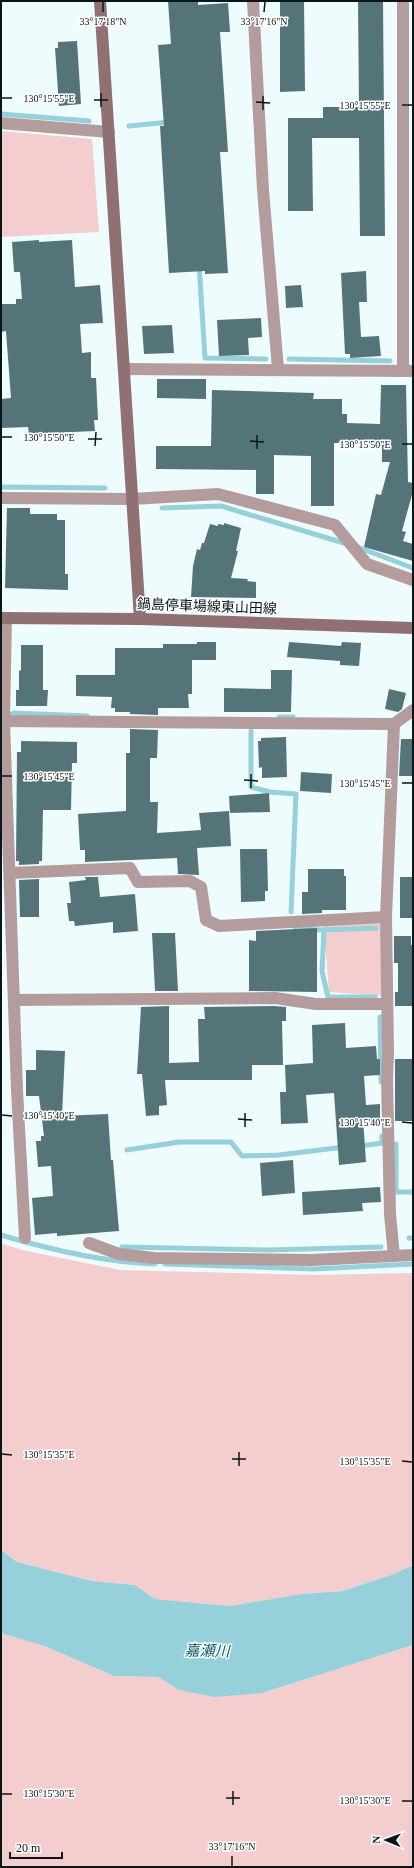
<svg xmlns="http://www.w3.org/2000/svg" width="414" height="1868" font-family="'Times New Roman','Noto Sans JP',serif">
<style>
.green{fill:#f4cece}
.water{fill:#96d0da}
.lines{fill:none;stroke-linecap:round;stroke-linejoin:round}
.stream{stroke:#96d0da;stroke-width:5}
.building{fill:#557479}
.street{stroke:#b49c9d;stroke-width:12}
.secondary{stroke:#917071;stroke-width:12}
.ticks{fill:none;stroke:#091618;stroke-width:1.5}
.labels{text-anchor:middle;stroke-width:3;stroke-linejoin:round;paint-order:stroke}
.street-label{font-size:14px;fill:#091618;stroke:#fff}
.water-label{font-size:15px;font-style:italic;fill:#085d67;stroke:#fff}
.ticks-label{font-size:10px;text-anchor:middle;fill:#091618;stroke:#fff;stroke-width:3;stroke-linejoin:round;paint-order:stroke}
</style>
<rect width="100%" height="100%" fill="#eefcfe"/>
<g class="green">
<path d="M1,131L92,139L99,232L1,237Z"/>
<path d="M382,923V996L329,992L324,926Z"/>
<path d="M1,1243L22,1250L120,1270L316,1275L413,1273V1565L394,1574L343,1591L301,1594L230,1606L155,1599L135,1585L92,1581L17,1562L1,1550Z"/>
<path d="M1,1633L47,1647L114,1676L158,1677L179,1690L262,1693L413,1645V1867H1Z"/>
</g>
<path class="water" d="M1,1550L17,1562L92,1581L135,1585L155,1599L230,1606L301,1594L343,1591L394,1574L413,1565V1645L262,1693L214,1697L179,1690L158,1677L114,1676L47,1647L1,1633Z"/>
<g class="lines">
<g class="stream">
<path d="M1,114L89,121"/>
<path d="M129,126L170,122"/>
<path d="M199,264L205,358L266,359"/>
<path d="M289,359L390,361"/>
<path d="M1,487L105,488"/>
<path d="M162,508L221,506L347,544"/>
<path d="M357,547L413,568"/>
<path d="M4,717L14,713L87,716"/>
<path d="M279,717H293"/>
<path d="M251,731V787L270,792L296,794L291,912"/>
<path d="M295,929L324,930L322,971L328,997H375"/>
<path d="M324,930L376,928"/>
<path d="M380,1017L381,1082"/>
<path d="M396,1144V1192H413"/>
<path d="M360,1146L382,1143V1136"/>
<path d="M127,1150L179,1142H231L242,1156L279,1155L344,1147"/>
<path d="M1,1235C51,1250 103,1262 155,1264"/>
<path d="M409,1238H413"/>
<path d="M122,1247L268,1250L381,1247"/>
<path d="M165,1264L313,1269L413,1264"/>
</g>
</g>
<g class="building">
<path d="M168,1H198V5L228,3L230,32H220L228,152H220L228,273L205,274V271L169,273L160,126H164L158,45L171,44Z"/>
<path d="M280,1H304L305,91L280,92Z"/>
<path d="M358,1H383L385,236H360L359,138H312L313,211H288V118H323V107H359Z"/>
<path d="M77,41L81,104L59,106L55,48H58V42Z"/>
<path d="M39,240V242L72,240L75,287L100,285L103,323L80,324L82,353L91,352V378H96L98,420H94L95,431L29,434L28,427L1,428V399L11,398L6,331L1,332V304H16V299H22L20,272H14L12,242Z"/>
<path d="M366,271L367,302H359L361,337L379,336L381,356L350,358V354H345L341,273Z"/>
<path d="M301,285L303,307L286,308L285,286Z"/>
<path d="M261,318L262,337L248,338L249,355L219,356L217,320Z"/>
<path d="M172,325L174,353L144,354L142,326Z"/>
<path d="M157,379H206V399L157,398Z"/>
<path d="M381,385H406L408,482L413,483V491L402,531L406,532L403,541L413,544V561L364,547L376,494L381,495L390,462H382V443H334V506H311V456L274,455V494H256V470L156,469V446H211L212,390L314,393L313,399H342V414H347V423L380,424Z"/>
<path d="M7,508H30V514H57V520H65V574H68V590L5,588Z"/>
<path d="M224,523L241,528L236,551H238L231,578L248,579L247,581L256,582V598L191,597L193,566L197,549L200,550L202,543H204L210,524L218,526V524L224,525Z"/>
<path d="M197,642H216V660H192V694H188L189,708H158V715L130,714V712H115V708H111L112,697L76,696V675H115V648H163V644H197Z"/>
<path d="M289,642L341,646L342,642L361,643L359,666L340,665V661L287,657Z"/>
<path d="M21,645H43V690H48L47,706H16V690H19V671L21,670Z"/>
<path d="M271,670H292L291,712H224V688L271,689Z"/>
<path d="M389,689L406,693L402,709L398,712L385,709Z"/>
<path d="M130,729L158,730L157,758H150V802H158L157,833L201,830L199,813L229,811L231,846L197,848L199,875L178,874L177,858L85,862V850H80L78,814L126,811V753H130Z"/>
<path d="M286,737L287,777L262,778V767L259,768L258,741H261V738Z"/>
<path d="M401,739H413V776H399Z"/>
<path d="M21,741L77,742V763H72L71,810H43L42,861H39V864L19,865V861H16L17,752H21Z"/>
<path d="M301,772L332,774L331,793L300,791Z"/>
<path d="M269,793L270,812L230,813L229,796Z"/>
<path d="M240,849H267L268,891H265V901L241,902Z"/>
<path d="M308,869H344V876H346V910H322V913L302,914V892H308Z"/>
<path d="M85,877H98L100,897L135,894L138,931L113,933V922L75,926L74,921H69L67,903H71L69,882L86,880Z"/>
<rect x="400" y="877" width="13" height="41"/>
<path d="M39,879V917H20L19,880Z"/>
<path d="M317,928V992L249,991V940L256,941V931Z"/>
<path d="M152,933H175L178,991H155Z"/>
<path d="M394,936H411V945H413V1006H395V992H398V963H394Z"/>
<path d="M169,1006V1063L199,1062L198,1019H205L204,1007L274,1006L286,1007V1021H282L283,1065H252V1080H165L167,1105L159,1106V1115L146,1116L142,1074H137L141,1007Z"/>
<path d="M345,1023L346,1048L376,1046L377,1059H380V1075L364,1076L366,1105L380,1104V1118L363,1119L366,1162L339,1165L334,1093L306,1095L308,1123L281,1124L280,1092H286L285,1065L313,1063L312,1025Z"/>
<path d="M36,1050L65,1051L62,1116L108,1114L111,1160H113L119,1231L57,1236V1233L35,1235L32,1198L53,1196L51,1166L38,1167L36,1141H41V1136H44L39,1096H26V1070H36Z"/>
<rect x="395" y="1059" width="18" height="62"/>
<path d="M293,1160L295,1193L262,1196L260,1163Z"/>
<path d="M380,1187L381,1202L362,1203L363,1211L303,1215L302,1192Z"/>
</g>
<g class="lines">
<g class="street">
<path d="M253,1L263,190L278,369"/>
<path d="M403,1V371"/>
<path d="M1,123L109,132"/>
<path d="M124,369L413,371"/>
<path d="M1,498L132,499L218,494L335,525L367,564L413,580"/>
<path d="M6,618L4,721L17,1090L25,1238"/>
<path d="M1,721L394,724"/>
<path d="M10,873L130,868L138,882L190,881L201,887L206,920L219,926L386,917"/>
<path d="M15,1000L275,998L316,1004H387"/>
<path d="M89,1243L119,1254L154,1258L311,1260L413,1255"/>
<path d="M394,1256L390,1214L387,1080L388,1052L386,917L394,724L413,710"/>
</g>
<g class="secondary">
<path d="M100,1L140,619"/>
<path d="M1,618L140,619L413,628"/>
</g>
</g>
<path class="ticks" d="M103,12V2M264,12L265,2M2,98H12M94,100H108M256,102L270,103M402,105H412M101,107V93M263,110V96M2,437H12M88,439H102M250,441L264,442M402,444H412M95,446L96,432M257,449V435M2,776H12M244,780L258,781M402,783H412M251,788V774M2,1115L12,1116M238,1119L252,1120M402,1122L412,1123M245,1127V1113M2,1454L12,1455M232,1459H246M402,1461L412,1462M239,1466V1452M2,1794H12M226,1798H240M402,1801H412M233,1805V1791M232,1866V1856"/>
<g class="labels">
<g class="street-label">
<text transform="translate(207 606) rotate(2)" y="5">鍋島停車場線東山田線</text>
</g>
<g class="water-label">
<text transform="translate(207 1651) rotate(1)" y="5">嘉瀬川</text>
</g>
</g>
<g class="ticks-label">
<text x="103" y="25">33°17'18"N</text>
<text x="264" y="25">33°17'16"N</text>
<text x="49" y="102">130°15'55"E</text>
<text x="365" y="109">130°15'55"E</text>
<text x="49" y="441">130°15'50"E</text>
<text x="365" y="448">130°15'50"E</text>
<text x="49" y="780">130°15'45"E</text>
<text x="365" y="787">130°15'45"E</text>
<text x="49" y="1119">130°15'40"E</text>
<text x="365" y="1126">130°15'40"E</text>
<text x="49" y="1458">130°15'35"E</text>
<text x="365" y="1465">130°15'35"E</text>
<text x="49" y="1797">130°15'30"E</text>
<text x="365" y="1804">130°15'30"E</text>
<text x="232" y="1850">33°17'16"N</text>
</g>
<rect width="414" height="1868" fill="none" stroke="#091618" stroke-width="4"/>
<g transform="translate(386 1840) rotate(271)" stroke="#ffffff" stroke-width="3" paint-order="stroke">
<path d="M0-3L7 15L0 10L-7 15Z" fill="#091618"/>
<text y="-6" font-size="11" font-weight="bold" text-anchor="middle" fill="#091618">N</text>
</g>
<path d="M10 1852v6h52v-6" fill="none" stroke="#091618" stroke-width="2"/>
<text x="16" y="1852" font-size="12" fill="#091618" stroke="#ffffff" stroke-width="3" paint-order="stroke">20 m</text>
</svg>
